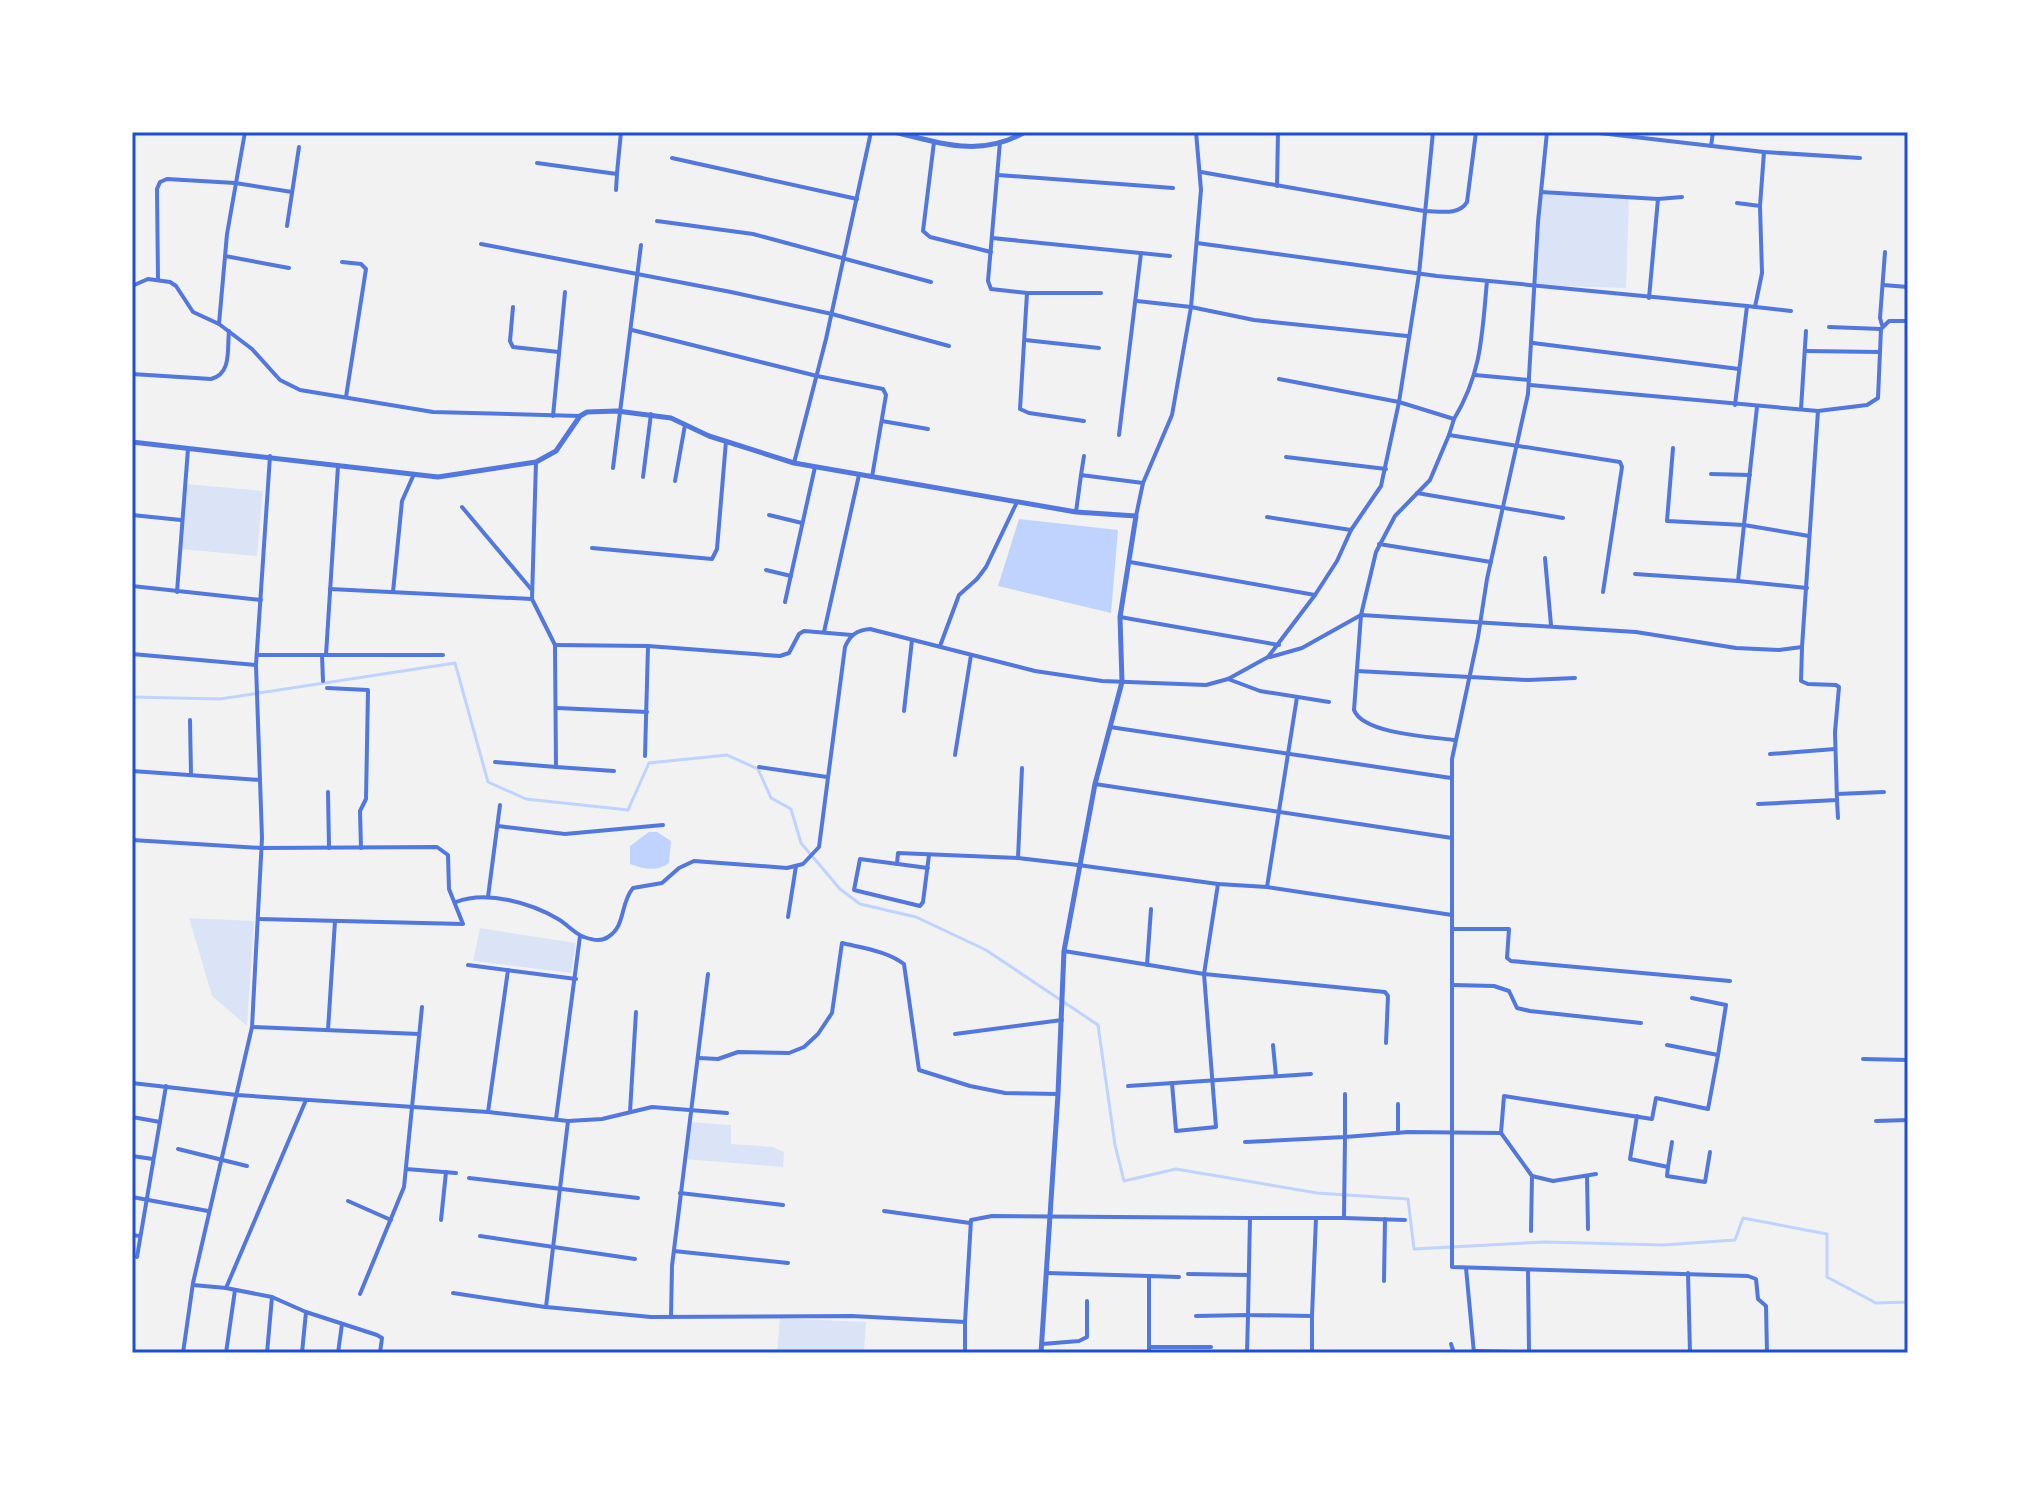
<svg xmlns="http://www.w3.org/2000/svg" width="2040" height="1485" font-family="Montserrat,sans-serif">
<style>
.green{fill:#dbe4f7}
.water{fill:#bfd3fe}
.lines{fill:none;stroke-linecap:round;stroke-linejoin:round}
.stream{stroke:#bfd3fe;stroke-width:3}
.minor{stroke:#5277de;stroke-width:4}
.tertiary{stroke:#5277de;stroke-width:5}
.neatline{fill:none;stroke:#1d4ed8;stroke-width:3}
</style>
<rect width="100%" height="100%" fill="#f2f2f2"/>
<g class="green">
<path d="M1541,193L1629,199L1626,288L1536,285Z"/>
<path d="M186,484L263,491L257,556L180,549Z"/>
<path d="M189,918L254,921L247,1026L212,996Z"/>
<path d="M480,928L576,943L571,973L473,961Z"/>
<path d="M689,1122L731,1125V1144L773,1147L784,1152L783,1167L684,1159Z"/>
<path d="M780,1318L866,1322L864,1353H777Z"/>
</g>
<g class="water">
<path d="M1019,519L1118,530L1111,613L998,586Z"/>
<path d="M649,832H657L671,841L669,863C656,872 644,869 630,864V846Z"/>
</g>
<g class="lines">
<path class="stream" d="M132,697L220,699L455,663L488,782L526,799L628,810L649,763L727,755L758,769L771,798L791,809L801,843L840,889L860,904L916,917L986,950L1098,1025L1115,1145L1124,1181L1176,1169L1317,1193L1408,1199L1414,1249L1545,1242L1663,1245L1735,1240L1743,1218L1827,1234V1277L1876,1303L1908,1302"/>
<g class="minor">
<path d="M1547,132L1538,222L1528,394L1487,579L1478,637L1452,759V1267L1748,1276L1756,1279L1758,1299L1766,1306L1767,1353"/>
<path d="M1591,132L1764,152L1860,158"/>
<path d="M934,142L923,231L930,237L991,252"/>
<path d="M1000,142L988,281L991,289L1027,293H1101"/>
<path d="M1711,146L1713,132"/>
<path d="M672,158L857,199"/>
<path d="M1908,161V158"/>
<path d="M537,163L617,174L616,190"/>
<path d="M1201,172L1424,211C1439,211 1459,216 1467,202L1476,132"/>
<path d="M617,173L621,132"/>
<path d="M998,175L1173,188"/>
<path d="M1277,186L1278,132"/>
<path d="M1541,192L1658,199L1649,298"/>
<path d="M1907,196H1908"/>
<path d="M1658,199L1682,197"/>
<path d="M1737,203L1760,206L1762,273L1755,307"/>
<path d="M1760,206L1764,152"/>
<path d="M657,221L753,234L931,282"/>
<path d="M287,226L299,147"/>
<path d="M992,238L1170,256"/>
<path d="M1197,243L1437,276L1747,306L1735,405"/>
<path d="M481,244L731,292L832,314L949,346"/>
<path d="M225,256L289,268"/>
<path d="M342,262L361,264L366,269L346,397"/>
<path d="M158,279L157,189L160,182L167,179L235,183L292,192"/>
<path d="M1883,285L1908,287"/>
<path d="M132,286L148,279L170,282L176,286L193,312L219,324L227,234L245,132"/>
<path d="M1027,293L1020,409L1029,413L1084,421"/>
<path d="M1137,301L1191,307L1254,320L1407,336"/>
<path d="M1747,306L1791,311"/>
<path d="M513,307L510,341L513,347L559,352"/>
<path d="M219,324L252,349L280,380L300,390L433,412L580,416"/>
<path d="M1882,325L1880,318L1885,252"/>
<path d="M1829,327L1881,329L1889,321H1908"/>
<path d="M632,330L817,376L883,389L886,395L872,477"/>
<path d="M1025,340L1099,348"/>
<path d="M1533,343L1739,369"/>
<path d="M1805,351L1880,352"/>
<path d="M132,374L211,379C232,374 227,349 229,331"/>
<path d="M1475,375L1529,380"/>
<path d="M1279,379L1399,402L1454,419L1449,435L1620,462L1622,467L1603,592"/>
<path d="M1530,385L1818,411"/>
<path d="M1757,407L1744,525L1809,536"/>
<path d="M1801,409L1806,331"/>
<path d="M553,416L565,292"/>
<path d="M1454,419C1482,373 1482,334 1487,281"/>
<path d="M882,421L928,429"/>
<path d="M1119,435L1141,253"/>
<path d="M1449,435L1430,480L1395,516L1376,552L1361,615L1354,710C1363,734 1432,737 1455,740"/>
<path d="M1673,448L1667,521L1744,525L1738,581L1807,588"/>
<path d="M1286,457L1386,469"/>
<path d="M536,462L532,599L555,645L556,767L614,771"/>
<path d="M794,463L826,339L871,132"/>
<path d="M613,468L641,245"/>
<path d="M1711,474L1750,475"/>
<path d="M1081,475L1084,456"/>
<path d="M643,477L651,414"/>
<path d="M675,481L685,425"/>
<path d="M1417,493L1563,518"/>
<path d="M462,507L531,589"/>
<path d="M1076,512L1081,475L1143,483"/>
<path d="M132,515L181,520"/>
<path d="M769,515L802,523"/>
<path d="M1136,516L1143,483L1172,415L1191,307L1201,190L1196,132"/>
<path d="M1267,517L1351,530"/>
<path d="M1379,544L1491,562"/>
<path d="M592,548L712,559L717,549L726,441"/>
<path d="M1545,558L1551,625"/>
<path d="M1130,562L1315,595"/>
<path d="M766,570L791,576"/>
<path d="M1635,574L1738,581"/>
<path d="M132,586L261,600"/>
<path d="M330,589L532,599"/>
<path d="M177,592L188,449"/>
<path d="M393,592L402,501L414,474"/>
<path d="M785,602L815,467"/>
<path d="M1120,617L1279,645"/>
<path d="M824,632L859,475"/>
<path d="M555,645L648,646L780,656L789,653L799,634L804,631L852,635"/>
<path d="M940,646L959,595L977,579L986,567L1017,502"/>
<path d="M132,654L256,665"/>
<path d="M257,655H326L338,466"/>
<path d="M322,655L323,681"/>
<path d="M326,655H443"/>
<path d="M1270,657L1302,648L1361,615L1636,632L1736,648L1779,650L1802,647L1818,411L1867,405L1878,398L1881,329"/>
<path d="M1357,671L1528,680L1575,678"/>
<path d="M1228,679L1260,691L1329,702"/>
<path d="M327,688L368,690L366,799L360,811L361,848"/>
<path d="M557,708L647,712"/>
<path d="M904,711L912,640"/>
<path d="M190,720L191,775"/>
<path d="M1110,727L1451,778"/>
<path d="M1770,754L1835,749"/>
<path d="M955,755L971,655"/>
<path d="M645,756L648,646"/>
<path d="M495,762L556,767"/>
<path d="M759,767L827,777"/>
<path d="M132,771L260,780"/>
<path d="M1095,784L1452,838"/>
<path d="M328,792L329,848"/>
<path d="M1837,794L1884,792"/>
<path d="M1837,800L1838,818"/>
<path d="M1758,804L1837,800L1835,732L1839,687L1836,685L1808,684L1801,681L1802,648"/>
<path d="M498,826L565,834L663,825"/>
<path d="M132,840L262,848L437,847L448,855L449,889L463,924L259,919"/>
<path d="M1018,858L1022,768"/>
<path d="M897,864L898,853L1018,858L1078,865L1218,884L1267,887L1452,915"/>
<path d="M928,868L860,859L854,890L920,906L923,902L929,855"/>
<path d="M1267,887L1297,697"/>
<path d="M488,897L500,805"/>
<path d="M456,902C487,890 531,903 558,919C567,924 575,934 584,937C592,940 601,942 608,937C626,926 620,903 633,888L662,883L679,868L694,861L787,868L803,864L819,847L845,647C850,635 857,630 870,629L1035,671L1102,681L1206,685L1228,679L1268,657L1315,595L1337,561L1351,530L1381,486L1399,402L1419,274L1433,132"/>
<path d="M788,917L796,866"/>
<path d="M1452,929H1509L1507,958L1511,961L1730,981"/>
<path d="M1064,951L1204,974L1385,992L1388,996L1386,1043"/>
<path d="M468,965L576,979"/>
<path d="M1147,965L1151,909"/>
<path d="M1453,985L1494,986L1509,991L1517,1008L1530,1011L1641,1023"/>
<path d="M1692,998L1726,1005L1718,1055"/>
<path d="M252,1027L419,1034"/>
<path d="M328,1030L335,921"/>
<path d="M955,1034L1062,1020"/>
<path d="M1273,1045L1276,1076"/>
<path d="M699,1058L718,1059L738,1052L789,1053L804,1047L818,1034L832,1013L842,943C863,948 887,951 904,964L919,1070L970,1086L1005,1093L1058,1094"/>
<path d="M1863,1059L1908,1060"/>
<path d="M132,1083L237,1095L488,1112L568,1121L602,1119L652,1107L727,1113"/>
<path d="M1172,1083L1176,1131L1216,1127L1204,974L1218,884"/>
<path d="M1128,1086L1311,1074"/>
<path d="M306,1100L226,1288L272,1297L306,1312L377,1335L382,1338L380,1353"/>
<path d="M1398,1104V1133"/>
<path d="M488,1112L508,970"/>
<path d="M630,1112L636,1012"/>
<path d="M1637,1116L1630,1159L1668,1167L1672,1142"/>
<path d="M132,1117L160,1122"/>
<path d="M556,1119L580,936"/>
<path d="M568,1121L546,1307L651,1317L852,1316L965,1322V1353"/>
<path d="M1876,1121L1908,1120"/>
<path d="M1245,1142L1345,1137V1094"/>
<path d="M178,1149L247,1166"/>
<path d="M132,1156L153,1159"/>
<path d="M1668,1167L1667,1176L1705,1182L1710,1152"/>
<path d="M406,1169L456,1173"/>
<path d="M1596,1174L1553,1181L1532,1176L1501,1133L1504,1096L1652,1119L1656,1098L1708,1109L1718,1055L1667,1045"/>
<path d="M1587,1177L1588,1229"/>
<path d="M469,1178L638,1198"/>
<path d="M680,1193L783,1205"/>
<path d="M132,1197L208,1211"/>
<path d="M348,1201L391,1220"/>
<path d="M884,1211L970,1223"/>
<path d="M1316,1218L1312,1316L1248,1315L1250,1218H1344L1345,1137L1408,1132L1501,1133"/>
<path d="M1344,1218L1405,1220"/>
<path d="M441,1220L446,1172"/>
<path d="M1531,1231L1532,1176"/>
<path d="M132,1235L140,1236"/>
<path d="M480,1236L635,1259"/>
<path d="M674,1251L788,1263"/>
<path d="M137,1257L166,1086"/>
<path d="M1466,1268L1474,1353"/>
<path d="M1528,1270L1529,1351"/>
<path d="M1047,1273L1149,1276"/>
<path d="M1688,1273L1690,1353"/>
<path d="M1188,1274L1248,1275"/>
<path d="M1384,1281L1385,1219"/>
<path d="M193,1285L226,1288"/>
<path d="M453,1293L545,1307"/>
<path d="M360,1294L404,1187L422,1007"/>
<path d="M1196,1316L1248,1315L1247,1353"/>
<path d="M671,1317L672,1266L708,974"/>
<path d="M965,1322L971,1220L992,1216L1250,1218"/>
<path d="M1042,1344L1079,1341L1087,1337V1301"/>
<path d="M1451,1344L1454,1353"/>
<path d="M1149,1347H1211"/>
<path d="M1474,1351L1565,1353"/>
<path d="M183,1353L193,1283L252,1027L262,838L256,665L270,456"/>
<path d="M226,1353L235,1290"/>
<path d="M267,1353L272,1297"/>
<path d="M302,1353L306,1312"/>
<path d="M338,1353L342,1324"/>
<path d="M1149,1353V1276L1179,1277"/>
<path d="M1312,1353V1316"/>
</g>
<g class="tertiary">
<path d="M894,132C941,143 979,158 1025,132"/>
<path d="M132,442L438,477L536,462L556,451L580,416L587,412L617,411L671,418L709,436L794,463L1076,512L1136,516L1120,617L1122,682L1095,784L1064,951L1058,1094L1041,1353"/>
</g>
</g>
<rect width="2040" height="1485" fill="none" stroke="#ffffff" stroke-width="268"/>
<rect x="134" y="134" width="1772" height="1217" class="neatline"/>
</svg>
